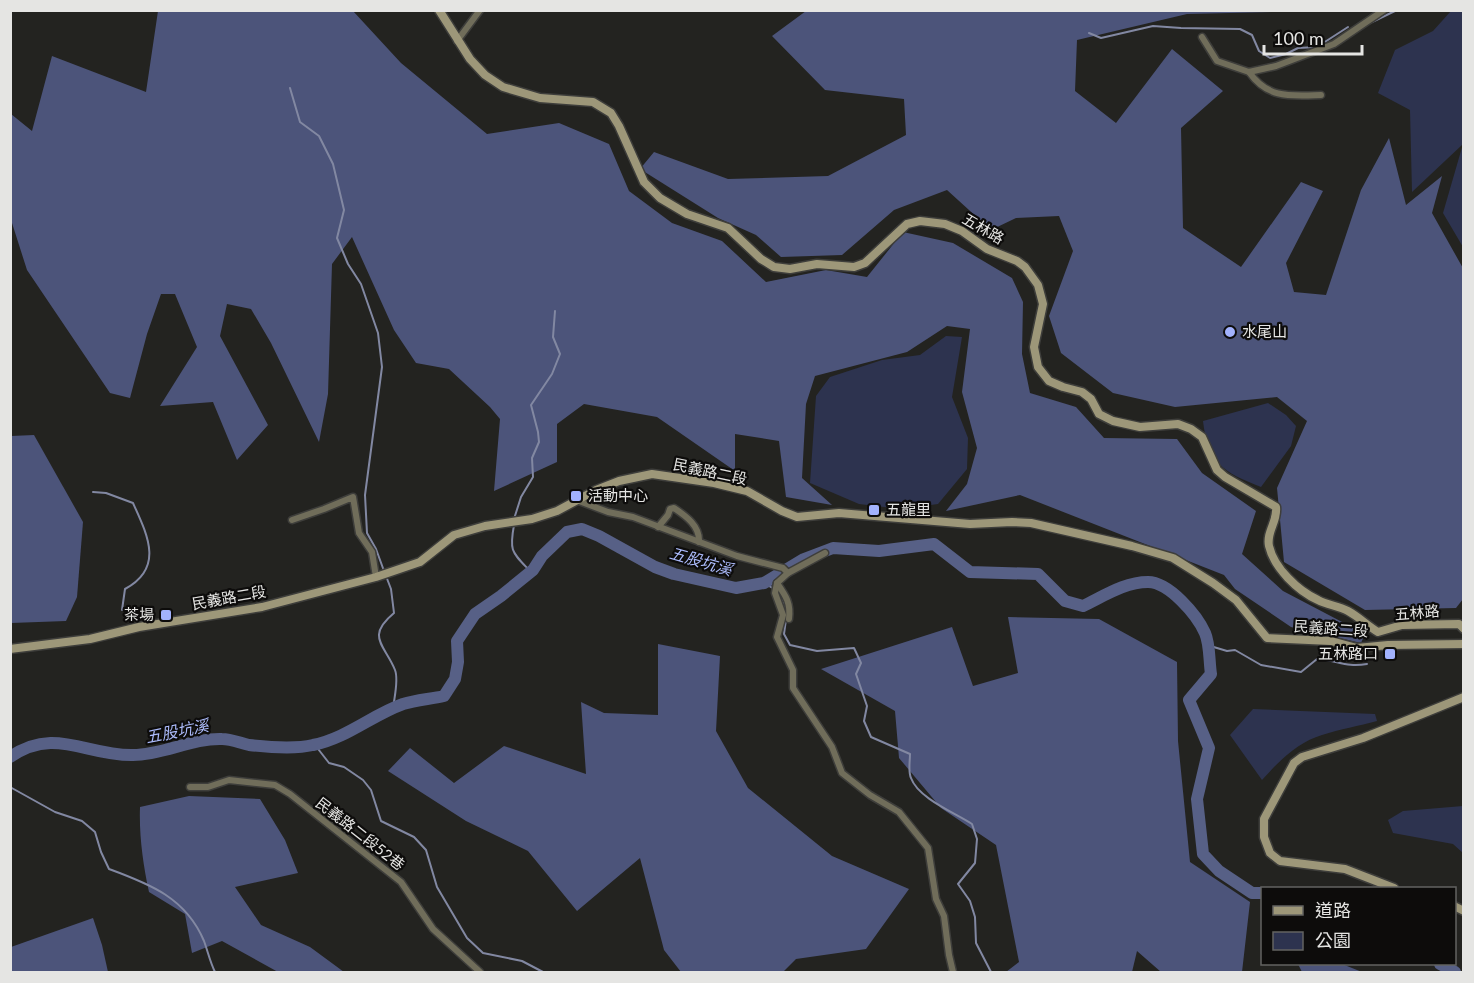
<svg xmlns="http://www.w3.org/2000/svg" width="1474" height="983" font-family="Lato,'Noto Sans TC',sans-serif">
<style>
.green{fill:#2d334f}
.forest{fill:#4c547a}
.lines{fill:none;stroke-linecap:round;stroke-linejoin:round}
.stream{stroke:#8288a2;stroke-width:2}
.river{stroke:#576086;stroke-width:12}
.street-casing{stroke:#3e3e3b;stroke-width:9}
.secondary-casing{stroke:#3e3e3b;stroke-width:11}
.street{stroke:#706d5a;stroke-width:6}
.secondary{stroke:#9d9779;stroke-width:8}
.poi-dot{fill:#a2b2fd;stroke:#0d0c0b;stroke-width:2}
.labels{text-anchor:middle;stroke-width:4.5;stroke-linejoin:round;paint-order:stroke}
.street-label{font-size:15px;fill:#e5e5e3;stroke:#0d0c0b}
.poi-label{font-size:15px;fill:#e5e5e3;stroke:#0d0c0b;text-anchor:start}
.water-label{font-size:16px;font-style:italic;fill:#acbbfb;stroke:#0d0c0b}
</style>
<rect width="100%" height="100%" fill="#232320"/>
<g class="green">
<path d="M1451,11H1463V247L1443,213L1463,144L1412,192L1410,110L1378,93L1395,50L1433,31Z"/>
<path d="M946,336L962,337L952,397L968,438L967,469L938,504L901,509L859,504L810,483L816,396L830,377L882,360L920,355Z"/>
<path d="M1268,403L1286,415L1296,426L1291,446L1261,487C1223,472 1208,464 1203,421Z"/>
<path d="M1253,709L1375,714L1377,721C1359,726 1340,729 1322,735C1298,742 1278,762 1262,780L1230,735Z"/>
<path d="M1463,806V853L1453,844L1393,833L1388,820L1403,811Z"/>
</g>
<g class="forest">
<path d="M158,11H353L401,63L487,134L559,123L609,144L629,191L672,223L722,241L766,282L826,270L867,277L903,232L953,243L1012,278L1023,302L1022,354L1030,393L1076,407L1104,438L1177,439L1202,473L1256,511L1242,554L1283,591L1365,634L1361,643L1291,627L1235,589L1224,575L1020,495L946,511L967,484L977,448L962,392L970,329L947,326L907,352L815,376L806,404L802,478L832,505L786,497L779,441L735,434V471L657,417L584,404L557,424V462L494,491L500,419L490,407L449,369L416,363L394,330L352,237L332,264L328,394L319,442L271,343L251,309L227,304L220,336L268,425L237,460L213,402L160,406L197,347L175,294H161L147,334L130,398L110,393L27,270L12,223H11V114L32,131L52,56L146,92Z"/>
<path d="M806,11H1310L1187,14L1077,40L1075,91L1116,123L1172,49L1223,91L1181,128L1183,228L1241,267L1301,182L1323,191L1286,263L1294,292L1326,295L1361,190L1389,138L1406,205L1442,176L1432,213L1464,270L1463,599L1456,608L1365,610L1284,562L1277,488L1307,421L1277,397L1175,407L1113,393L1061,353L1049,316L1073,251L1059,216L1016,218L991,230L947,190L894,210L842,255L781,257L756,235L718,218L640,169L654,152L728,179L828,176L906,135L904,99L825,90L772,36Z"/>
<path d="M34,435L83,522L77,597L66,621L11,623V436Z"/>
<path d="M1008,617L1099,619L1177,662L1178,741L1190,862L1250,902L1242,972H1161L1137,951L1132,972H1006L1019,962L996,845L941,808L899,758L895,711L821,669L952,627L973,686L1018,673Z"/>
<path d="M658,644L720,656L716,731L748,788L832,856L909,889L866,949L796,959L783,972H681L664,950L640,858L577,911L528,851L466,821L388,771L410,748L454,783L504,746L586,774L581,702L604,713L658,715Z"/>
<path d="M189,796L260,799L285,840L298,873L235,887L261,925L310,947L344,972H278L222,941L192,953L185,914L149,892C143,864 139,836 140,807Z"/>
<path d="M93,918L102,945L108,972H11V947Z"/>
<path d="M1298,964H1342L1362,972H1302Z"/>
</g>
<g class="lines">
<g class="stream">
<path d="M1368,24L1397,10"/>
<path d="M1089,33L1101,38L1153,26L1181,28L1240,29L1252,35L1259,51L1270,58L1286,54L1298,48L1317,47L1348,27"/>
<path d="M290,88L300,122L319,136L333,164L344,210L337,238L348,264L361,284L378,333L382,367L365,495L367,533L376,549L384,571"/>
<path d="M93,492L106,493L133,503C148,536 164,568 125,589L122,610"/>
<path d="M514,519L521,497L533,477L532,458L539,442L538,432L531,405L552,374L560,354L553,337L555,311"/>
<path d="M514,525C509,552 512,552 531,572"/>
<path d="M386,576L391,589L394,613C365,637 385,645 395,670C399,680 394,698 393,709"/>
<path d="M764,583L781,593L787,612L784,634L790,645L817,651L854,648L861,663L856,674L867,706L864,721L871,737L910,754C910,761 908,772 911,778C918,798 955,813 972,824L977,839L975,863L958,884L970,901L975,917L976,943L991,972"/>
<path d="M1207,645L1227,651L1235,650L1261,665L1301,672L1317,659C1337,660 1346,668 1367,664"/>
<path d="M315,745L329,763L344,767L363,780L371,790L381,821L414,837L426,850L437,887L467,938L483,953L522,961L543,972"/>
<path d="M10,787L55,812L82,821L95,832L101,852L109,869C150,884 186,898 204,941C208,952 210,962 215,972"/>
</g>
<g class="river">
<path d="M10,757C55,726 86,756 133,755C163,755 192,738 222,739C231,739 240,743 249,745C267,747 296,749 313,745C347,738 372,715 403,704C416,700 431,699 444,696L455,679L458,662L457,641L475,614L501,596L533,570L542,556L567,532L582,529L599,536L655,567L674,574L736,588L764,583L804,559L833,548L879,551L934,544L970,572L1038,574L1065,601L1083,606C1104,596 1125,582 1148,582C1169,582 1197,615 1205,633C1210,644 1209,661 1211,674L1189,700L1209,748L1197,799L1203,854L1219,871L1252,893H1262"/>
<path d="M1440,964L1455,972"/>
</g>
<g class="street-casing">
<g id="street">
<path d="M1202,37L1217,61L1249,72L1276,66L1334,44L1384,10"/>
<path d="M457,41L480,10"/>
<path d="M1249,72C1268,99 1290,96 1321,95"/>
<path d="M579,501L608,512L633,517L737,556L783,568L788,573"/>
<path d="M292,520L324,509L353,497L359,533L372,552L376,577"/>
<path d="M658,527L668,515L670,509L674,508C686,516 700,526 699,542"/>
<path d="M825,553L788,573L777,583L775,593L783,615L777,637L793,670V688L832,747L842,773L870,795L899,812L928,848L936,899L944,916L949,955L953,972"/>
<path d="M777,583C786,596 791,603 789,619"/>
<path d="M190,787H208L229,780L275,785L290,794L401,882L433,929L480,972"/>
</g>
</g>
<g class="secondary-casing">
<g id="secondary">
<path d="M439,10L470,59L485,75L503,87L540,98L593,102L611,113L619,126L644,182L660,198L687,214L728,228L761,259L774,267L790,269L817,264L854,267L865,263L907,224L920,221L945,224L962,231L987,249L1017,261L1025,267L1038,285L1043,304L1034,347L1038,367L1049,381L1063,387L1082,392L1091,399L1099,414L1113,421L1140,427L1178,424L1191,429L1202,437L1217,470L1225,477L1276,507C1278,521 1266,532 1269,546C1274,568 1298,591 1318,600C1327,605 1339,606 1348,611C1359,617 1368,626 1378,632L1402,625L1459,624L1464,629"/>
<path d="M10,649L90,639L139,627L262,607L376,577L420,562L454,535L485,526L532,519L557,511L596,490L619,481L652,474L714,483L747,491L782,511L797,517L839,513L970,524L1012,522L1031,523L1132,546L1173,558L1213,583L1236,600L1267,638L1331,641L1357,648L1388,645L1464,644"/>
<path d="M1394,888L1345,869L1280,861L1270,853L1264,837V819L1294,763L1302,757L1363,738L1464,697"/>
<path d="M1454,906L1464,911"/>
</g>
</g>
<use href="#street" class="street"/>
<use href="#secondary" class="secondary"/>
</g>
<g class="poi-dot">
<circle cx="1230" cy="332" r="6"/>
<rect x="570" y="490" width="12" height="12" rx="3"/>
<rect x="868" y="504" width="12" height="12" rx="3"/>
<rect x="160" y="609" width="12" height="12" rx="3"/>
<rect x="1384" y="648" width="12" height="12" rx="3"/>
</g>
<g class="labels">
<g class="street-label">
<text transform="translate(983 229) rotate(30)" y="5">五林路</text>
<text transform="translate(710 472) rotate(12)" y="5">民義路二段</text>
<text transform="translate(229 598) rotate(-10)" y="5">民義路二段</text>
<text transform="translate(1417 613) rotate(-5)" y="5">五林路</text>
<text transform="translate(1331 629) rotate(4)" y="5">民義路二段</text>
<text transform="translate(360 834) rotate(38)" y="5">民義路二段52巷</text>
</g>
<g class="poi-label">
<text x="1242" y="337">水尾山</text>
<text x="588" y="501">活動中心</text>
<text x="886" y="515">五龍里</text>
<text x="154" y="620" text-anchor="end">茶場</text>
<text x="1378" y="659" text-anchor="end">五林路口</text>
</g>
<g class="water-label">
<text transform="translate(701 561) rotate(16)" y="6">五股坑溪</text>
<text transform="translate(177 731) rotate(-11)" y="6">五股坑溪</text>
</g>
</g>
<rect width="1474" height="983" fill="none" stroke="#e5e5e3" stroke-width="24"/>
<rect x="1261" y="887" width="195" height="78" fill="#0d0c0b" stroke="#636361" stroke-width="1.5"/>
<rect x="1273" y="906" width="30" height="9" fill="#9d9779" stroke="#636361" stroke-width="1.5"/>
<text x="1315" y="917" font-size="18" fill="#e5e5e3">道路</text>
<rect x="1273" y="932" width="30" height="18" fill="#2d334f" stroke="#636361" stroke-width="1.5"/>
<text x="1315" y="947" font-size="18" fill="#e5e5e3">公園</text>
<path d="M1264 45v9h98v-9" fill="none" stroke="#e5e5e3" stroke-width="3"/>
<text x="1273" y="45" font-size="18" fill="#e5e5e3" stroke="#0d0c0b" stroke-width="4.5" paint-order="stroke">100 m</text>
</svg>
